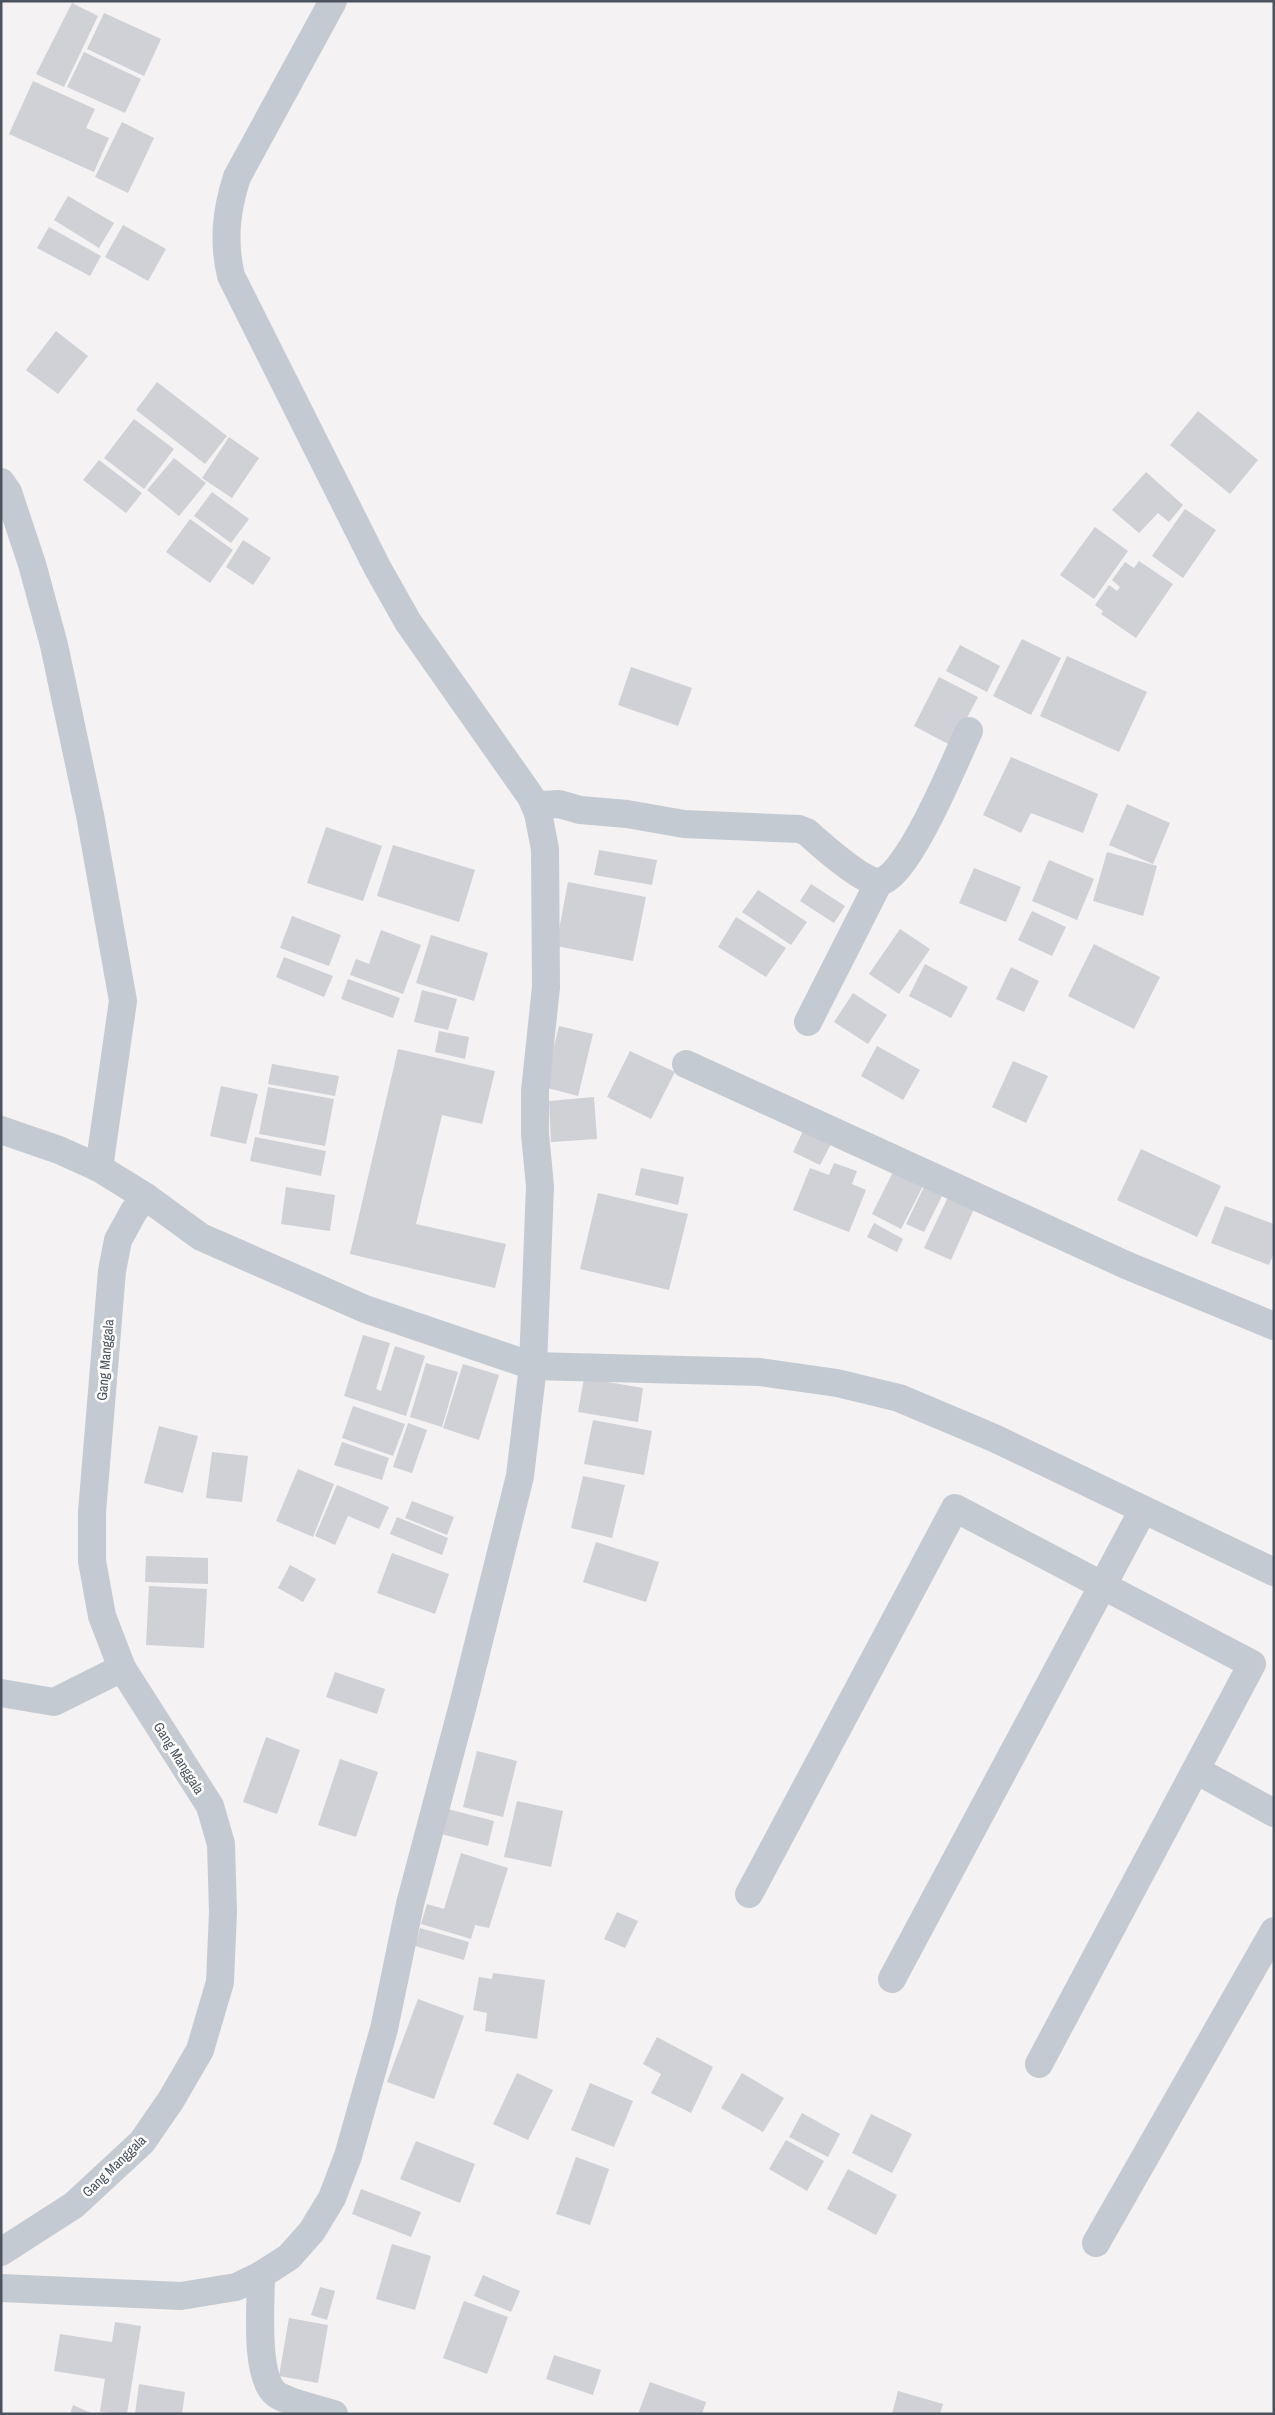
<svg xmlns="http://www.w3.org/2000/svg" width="1275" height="2415" font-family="'Archivo Narrow',sans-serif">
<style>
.building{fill:#cfd1d6}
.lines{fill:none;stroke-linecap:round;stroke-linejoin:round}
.minor{stroke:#c4cad2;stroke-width:28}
.labels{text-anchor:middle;stroke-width:5;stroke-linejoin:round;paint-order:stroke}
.street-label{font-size:14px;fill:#4a535e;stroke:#fff}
</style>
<rect width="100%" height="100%" fill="#f4f2f2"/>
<g class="building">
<path d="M72,3L98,16L64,87L36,74Z"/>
<path d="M104,13L161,39L144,76L87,49Z"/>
<path d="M84,52L141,79L125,113L67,87Z"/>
<path d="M33,81L95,109L86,128L109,138L94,172L9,134Z"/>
<path d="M122,122L154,138L128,193L95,177Z"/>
<path d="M68,196L114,223L99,248L54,220Z"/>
<path d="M123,225L166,249L148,281L105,257Z"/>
<path d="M49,227L101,256L90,276L37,248Z"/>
<path d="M56,331L88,356L58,394L26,370Z"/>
<path d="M157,382L227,436L205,464L136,410Z"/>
<path d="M1198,411L1258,460L1230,494L1170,445Z"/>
<path d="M134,419L174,449L144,489L104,458Z"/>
<path d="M229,437L259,458L232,498L202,478Z"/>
<path d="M174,458L206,483L179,516L147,490Z"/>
<path d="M99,460L142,493L126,513L83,480Z"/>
<path d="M1146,472L1183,505L1169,522L1158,513L1139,533L1112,510Z"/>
<path d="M212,492L249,519L231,543L194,516Z"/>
<path d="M1185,509L1216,530L1183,578L1152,556Z"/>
<path d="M190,519L233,550L210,583L166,552Z"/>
<path d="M1095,527L1128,551L1094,599L1060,575Z"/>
<path d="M243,540L271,558L253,585L226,567Z"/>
<path d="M1139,561L1173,584L1136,638L1101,614L1103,611L1095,605L1109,585L1117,591L1120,587L1112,580L1125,562L1134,568Z"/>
<path d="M1022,639L1061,658L1031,715L993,696Z"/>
<path d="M960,645L1000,666L987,692L946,671Z"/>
<path d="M1067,656L1147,692L1119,752L1040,716Z"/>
<path d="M631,667L692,688L678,726L618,705Z"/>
<path d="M939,677L978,697L952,746L914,726Z"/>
<path d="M1011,757L1098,794L1083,833L1031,813L1021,833L983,815Z"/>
<path d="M1127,804L1170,823L1153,864L1109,845Z"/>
<path d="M326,827L382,846L363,901L307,883Z"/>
<path d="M393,845L475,870L459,922L377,896Z"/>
<path d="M599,850L657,860L652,885L594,875Z"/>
<path d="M1107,852L1157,866L1143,916L1093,901Z"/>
<path d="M1049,860L1094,879L1077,920L1032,901Z"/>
<path d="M974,868L1021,887L1006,922L959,903Z"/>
<path d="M568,882L646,897L633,961L556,946Z"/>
<path d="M811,884L845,906L834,923L800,901Z"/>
<path d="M758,890L807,922L791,945L742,912Z"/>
<path d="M1032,911L1066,927L1052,956L1018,940Z"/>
<path d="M292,916L341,935L329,966L280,948Z"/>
<path d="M736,917L786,948L766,977L718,947Z"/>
<path d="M900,929L930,949L899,994L869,974Z"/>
<path d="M381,930L421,945L403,994L350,975L356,959L369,964Z"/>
<path d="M431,935L488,953L474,1001L416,983Z"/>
<path d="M1094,944L1160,977L1134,1029L1068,996Z"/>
<path d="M284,957L333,976L324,997L276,977Z"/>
<path d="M925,964L968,987L951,1018L909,996Z"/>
<path d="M1011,967L1039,981L1024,1012L996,999Z"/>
<path d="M348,979L400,998L393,1018L341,999Z"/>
<path d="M422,990L457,999L448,1030L414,1022Z"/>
<path d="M853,993L887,1015L868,1044L834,1022Z"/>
<path d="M559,1026L593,1034L578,1096L544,1087Z"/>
<path d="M439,1031L469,1037L465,1059L435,1052Z"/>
<path d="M877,1046L920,1070L903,1100L861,1076Z"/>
<path d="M398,1049L495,1071L482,1124L442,1115L416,1224L506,1244L495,1288L350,1254Z"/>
<path d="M630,1051L675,1072L651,1119L607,1097Z"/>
<path d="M1013,1061L1048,1076L1026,1123L992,1107Z"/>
<path d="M272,1064L339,1076L335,1096L268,1084Z"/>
<path d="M221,1086L258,1094L246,1144L210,1136Z"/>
<path d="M268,1087L334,1099L325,1146L259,1134Z"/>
<path d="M594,1097L597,1139L551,1142L549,1101Z"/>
<path d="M803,1131L831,1144L820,1165L793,1152Z"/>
<path d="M255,1137L326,1151L321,1176L250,1161Z"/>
<path d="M1141,1149L1221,1186L1197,1237L1117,1200Z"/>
<path d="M834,1163L857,1171L852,1184L866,1190L849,1232L793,1210L810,1168L829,1175Z"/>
<path d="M641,1168L684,1177L678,1205L635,1195Z"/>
<path d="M895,1168L925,1182L901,1229L872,1214Z"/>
<path d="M286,1187L335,1195L330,1231L281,1224Z"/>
<path d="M924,1187L942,1196L924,1232L906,1224Z"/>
<path d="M598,1193L688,1214L669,1290L580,1269Z"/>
<path d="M948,1197L974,1209L951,1260L924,1248Z"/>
<path d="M1225,1206L1274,1224V1253L1269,1265L1211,1243Z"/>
<path d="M874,1223L903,1239L897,1252L867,1237Z"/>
<path d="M363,1335L390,1343L376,1389L381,1391L395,1346L425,1356L406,1416L344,1396Z"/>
<path d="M426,1363L458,1372L442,1427L410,1417Z"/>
<path d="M463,1364L499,1375L479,1440L443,1428Z"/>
<path d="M584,1378L643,1388L638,1422L578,1412Z"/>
<path d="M353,1406L405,1424L393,1456L342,1438Z"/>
<path d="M593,1420L652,1431L644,1475L584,1464Z"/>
<path d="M408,1423L427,1430L412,1473L393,1467Z"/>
<path d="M159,1426L198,1436L183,1493L144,1483Z"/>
<path d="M342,1442L389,1458L382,1480L334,1465Z"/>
<path d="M212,1452L248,1456L242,1502L206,1498Z"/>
<path d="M298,1469L334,1484L313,1537L276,1521Z"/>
<path d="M583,1476L625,1485L612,1538L571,1528Z"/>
<path d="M337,1485L389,1507L379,1529L348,1516L335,1545L315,1536Z"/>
<path d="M412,1501L454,1517L447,1535L405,1518Z"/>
<path d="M397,1517L448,1538L442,1555L390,1534Z"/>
<path d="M596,1542L659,1562L646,1602L583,1582Z"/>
<path d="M392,1553L449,1574L435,1614L377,1593Z"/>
<path d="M146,1556L208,1558V1584L145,1582Z"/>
<path d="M290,1565L316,1579L303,1602L278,1588Z"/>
<path d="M149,1586L207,1589L204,1648L146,1645Z"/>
<path d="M335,1672L385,1689L377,1714L326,1697Z"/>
<path d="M266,1737L300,1750L277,1814L243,1802Z"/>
<path d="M477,1751L517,1761L503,1817L463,1807Z"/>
<path d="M340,1759L378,1772L356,1837L318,1825Z"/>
<path d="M517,1801L563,1811L551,1867L504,1857Z"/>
<path d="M444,1808L494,1821L488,1846L437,1833Z"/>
<path d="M461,1853L508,1868L489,1928L475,1925L471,1939L421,1924L427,1904L444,1909Z"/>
<path d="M617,1912L638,1921L625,1948L604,1939Z"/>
<path d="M420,1928L469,1942L464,1960L415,1946Z"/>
<path d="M493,1973L545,1980L537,2039L485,2031L487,2013L473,2010L479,1977L492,1979Z"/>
<path d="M418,1999L464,2016L434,2099L387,2082Z"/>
<path d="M657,2037L713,2067L691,2113L651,2093L661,2074L643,2064Z"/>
<path d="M517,2073L553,2090L528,2140L493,2124Z"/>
<path d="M742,2073L784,2098L763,2132L721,2108Z"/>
<path d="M590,2083L633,2101L614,2147L571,2130Z"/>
<path d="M802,2113L840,2134L828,2157L789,2137Z"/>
<path d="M871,2114L912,2134L892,2173L852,2153Z"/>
<path d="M786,2140L824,2161L807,2191L769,2169Z"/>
<path d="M416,2141L475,2164L460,2203L400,2179Z"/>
<path d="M576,2157L609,2169L590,2225L556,2214Z"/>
<path d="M848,2169L897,2195L876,2235L827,2209Z"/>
<path d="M361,2189L421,2212L411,2237L352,2214Z"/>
<path d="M392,2244L431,2256L415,2310L376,2299Z"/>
<path d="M483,2275L520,2291L511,2312L474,2296Z"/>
<path d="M320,2287L335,2291L327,2320L311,2315Z"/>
<path d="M464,2301L508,2317L487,2374L443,2358Z"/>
<path d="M289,2318L328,2325L318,2383L279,2376Z"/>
<path d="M115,2322L141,2326L127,2414L100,2412L105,2379L54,2371L60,2334L112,2342Z"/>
<path d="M554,2355L601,2370L593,2395L546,2379Z"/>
<path d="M650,2382L706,2402L702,2414H638Z"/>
<path d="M139,2384L185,2392L182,2414H135Z"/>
<path d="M898,2391L943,2404L940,2414H892Z"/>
<path d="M73,2405L93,2414H70Z"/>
</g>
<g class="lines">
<g class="minor">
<path d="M1,482L8,492L32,564L54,645L90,815L123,1001L99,1168"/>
<path d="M538,813L541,805L559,804L580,810L627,814L684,824L799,829L807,832C819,843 864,883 878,882C907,881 956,758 969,731"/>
<path d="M808,1022L879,882"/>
<path d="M686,1064L1126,1265L1274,1326"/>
<path d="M1,1130L59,1150L99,1168L146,1197L201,1237L365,1309L533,1366L760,1372L837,1383L899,1398L994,1438L1274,1572"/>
<path d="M1,1693L54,1702L122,1668"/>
<path d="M1196,1770L1274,1813"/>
<path d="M749,1894L955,1508L1252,1664L1039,2064"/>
<path d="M892,1979L1143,1510"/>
<path d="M1096,2243L1274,1931"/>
<path d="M1,2252L74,2205L142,2142L171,2100L200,2050L220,1982L223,1912L221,1844L210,1806L122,1668L102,1616L92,1561V1512L112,1271L118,1240L134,1211L146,1197"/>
<path d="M261,2275C261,2303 254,2377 276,2394C289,2403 318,2409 334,2414"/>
<path d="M1,2288L181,2296L236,2287L261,2275L289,2257L312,2231L332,2198L348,2156L384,2029L410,1904L464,1701L520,1476L533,1366L540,1186L535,1134V1091L546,987L545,849L538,813L531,797L408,622L377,567L231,276C223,241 226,211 237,177L333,1"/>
</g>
</g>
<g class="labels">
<g class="street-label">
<text transform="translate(105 1360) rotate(-85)" y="5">Gang Manggala</text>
<text transform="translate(179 1758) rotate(58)" y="5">Gang Manggala</text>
<text transform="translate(114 2166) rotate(-44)" y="5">Gang Manggala</text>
</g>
</g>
<rect width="1275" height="2415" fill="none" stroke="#4a535e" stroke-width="5"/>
</svg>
